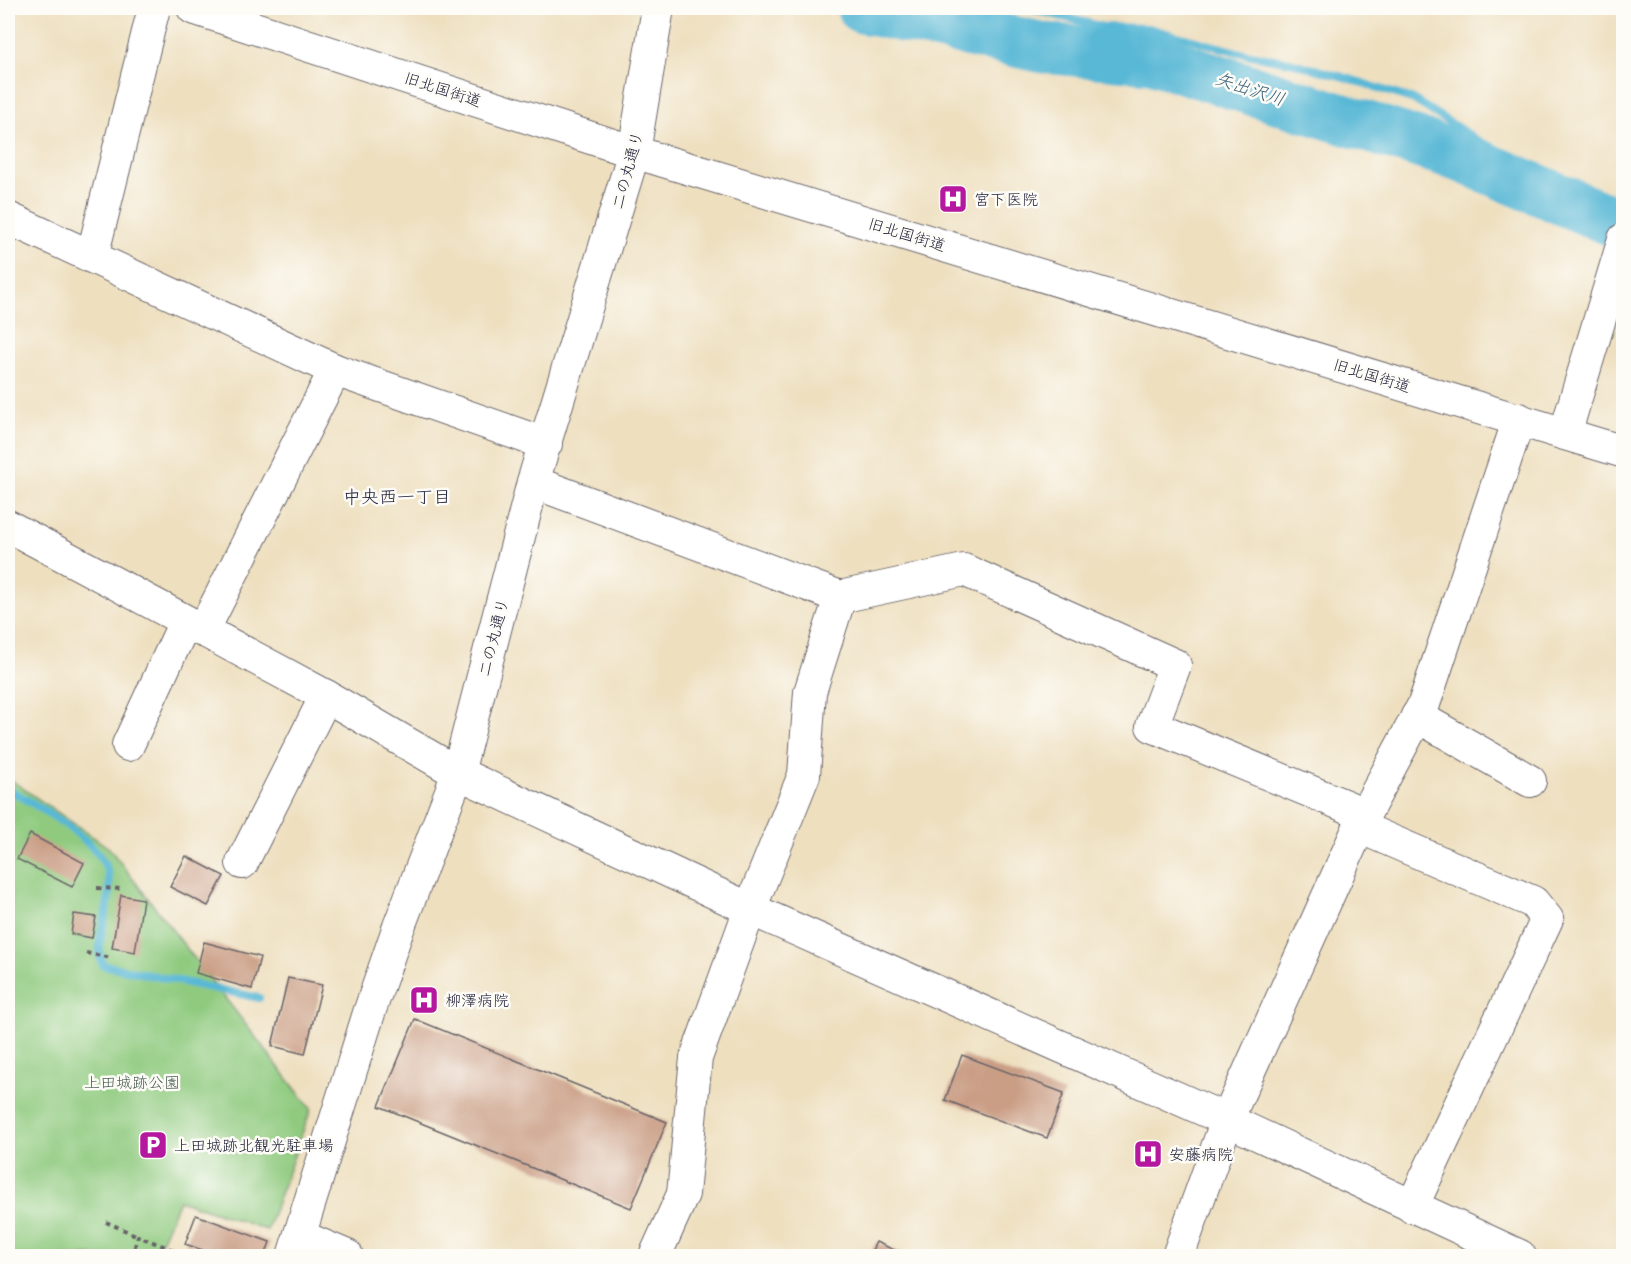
<svg xmlns="http://www.w3.org/2000/svg" width="1631" height="1264" font-family="'Comic Neue','Klee One',sans-serif">
<style>
.green{fill:#8fca7f;stroke:#58765d;stroke-width:1.5}
.lines{fill:none;stroke-linecap:round;stroke-linejoin:round}
.stream{stroke:#58b8d6;stroke-width:8}
.river{stroke:#58b8d6;stroke-width:51}
.building{fill:#ca9e85}
.minor-casing{stroke:#696469;stroke-width:34}
.path{stroke:#696469;stroke-width:4;stroke-dasharray:4.5 4.5;stroke-linecap:butt}
.minor{stroke:#fff;stroke-width:32}
.labels{text-anchor:middle;stroke-width:5;stroke-linejoin:round;paint-order:stroke}
.street-label{font-size:16px;fill:#22223b;stroke:#fdfcf7}
.poi-label{font-size:16px;fill:#22223b;stroke:#fdfcf7;text-anchor:start}
.park-label{font-size:16px;fill:#485d53;stroke:#fdfcf7}
.water-label{font-size:18px;font-style:italic;fill:#385e79;stroke:#fdfcf7}
.neighbourhood-label{font-size:18px;fill:#22223b;stroke:#fdfcf7}
</style>
<rect width="100%" height="100%" fill="#fdfcf7"/>
<filter id="ink" filterUnits="userSpaceOnUse"><feTurbulence type="fractalNoise" baseFrequency=".0167" numOctaves="2"/><feDisplacementMap in="SourceGraphic" scale="12" xChannelSelector="R" yChannelSelector="G"/><feConvolveMatrix kernelMatrix="1 2 1 2 8 2 1 2 1" color-interpolation-filters="sRGB"/></filter>
<filter id="wash" filterUnits="userSpaceOnUse"><feTurbulence type="fractalNoise" baseFrequency=".008" numOctaves="4" result="noise"/><feDisplacementMap in="SourceGraphic" scale="24" xChannelSelector="R" yChannelSelector="G"/><feGaussianBlur stdDeviation="1.35" result="paint"/><feColorMatrix in="noise" values="0 0 0 0 0 0 0 0 0 0 0 0 0 0 0 0 0 1.4 0 .05"/><feComposite in="paint" operator="in"/></filter>
<g filter="url(#wash)">
<rect width="100%" height="100%" fill="#eedfbf"/>
<path class="green" d="M8,778L109,848L311,1109L267,1230L179,1200L155,1256H8Z"/>
<g class="lines">
<g class="stream">
<path d="M1028,8L1103,27L1148,28L1245,54L1290,62L1347,78L1414,100L1474,138L1484,167"/>
<path d="M8,789C36,805 102,841 108,874C111,887 109,899 106,911C103,930 95,948 103,965L259,998"/>
</g>
<path class="river" d="M862,8L1044,48L1151,58L1456,155L1624,226"/>
</g>
<g id="blocks">
<g class="building">
<path d="M30,834L84,863L72,887L17,859Z"/>
<path d="M186,856L224,876L208,906L170,887Z"/>
<path d="M121,895L143,899L135,952L112,948Z"/>
<path d="M74,914L96,917L92,938L71,934Z"/>
<path d="M204,942L260,957L252,989L196,973Z"/>
<path d="M288,978L322,985L305,1054L272,1046Z"/>
<path d="M415,1019L667,1122L631,1208L379,1106Z"/>
<path d="M962,1055L1064,1093L1047,1138L945,1100Z"/>
<path d="M196,1215L270,1242L265,1256H220L185,1244Z"/>
<path d="M876,1242L908,1256H869Z"/>
</g>
</g>
</g>
<g filter="url(#ink)">
<use href="#blocks" fill-opacity="0" stroke="#696469" stroke-width="1.5"/>
<g class="lines">
<g class="minor-casing">
<g id="minor">
<path d="M193,8L634,152L1624,452"/>
<path d="M8,218L335,370L546,444"/>
<path d="M92,257L154,8"/>
<path d="M1565,434L1624,239"/>
<path d="M533,482L840,597L810,692L804,775L750,909L696,1058L683,1194L655,1256"/>
<path d="M8,526L326,696L458,773L750,909L1227,1120L1520,1256"/>
<path d="M840,597L964,570L1175,665L1152,726L1365,814"/>
<path d="M203,631L335,370"/>
<path d="M1417,716L1530,781"/>
<path d="M128,745L185,622"/>
<path d="M1359,827L1533,902L1547,919L1412,1207"/>
<path d="M242,863L326,696"/>
<path d="M300,1236L347,1256"/>
<path d="M293,1256L369,1013L398,929L458,773L533,482L634,152L658,8"/>
<path d="M1178,1256L1227,1120L1365,814L1424,704L1519,419"/>
</g>
</g>
<g class="path">
<path d="M97,888L124,889"/>
<path d="M86,953L112,958"/>
<path d="M106,1222L138,1236"/>
<path d="M132,1256L138,1236L188,1256"/>
</g>
<use href="#minor" class="minor"/>
</g>
</g>
<defs>
<g id="hospital-square" transform="scale(1.5)"><rect x="-9" y="-9" width="18" height="18" rx="4" fill="#b5179e" stroke="#fdfcf7"/><path d="M-5-5h3v3.5h4V-5h3V5h-3V1.5h-4V5h-3Z" fill="#fff"/></g>
<g id="parking-square" transform="scale(1.5)"><rect x="-9" y="-9" width="18" height="18" rx="4" fill="#b5179e" stroke="#fdfcf7"/><path d="M-3.5-5.5H1a3.5 3.5 0 0 1 0 7H-1V5.5H-3.5ZM-1-3.4V-.6H.8a1.4 1.4 0 0 0 0-2.8Z" fill="#fff"/></g>
</defs>
<g fill-rule="evenodd">
<use href="#hospital-square" x="953" y="199"/>
<use href="#hospital-square" x="424" y="1000"/>
<use href="#parking-square" x="153" y="1145"/>
<use href="#hospital-square" x="1148" y="1154"/>
</g>
<g class="labels">
<g class="street-label">
<text transform="translate(443 89) rotate(18)" y="6">旧北国街道</text>
<text transform="translate(627 170) rotate(-75)" y="6">二の丸通り</text>
<text transform="translate(907 234) rotate(17)" y="6">旧北国街道</text>
<text transform="translate(1372 375) rotate(17)" y="6">旧北国街道</text>
<text transform="translate(493 637) rotate(-76)" y="6">二の丸通り</text>
</g>
<g class="poi-label">
<text x="974" y="205">宮下医院</text>
<text x="445" y="1006">柳澤病院</text>
<text x="174" y="1151">上田城跡北観光駐車場</text>
<text x="1169" y="1160">安藤病院</text>
</g>
<g class="park-label">
<text x="132" y="1088">上田城跡公園</text>
</g>
<g class="water-label">
<text transform="translate(1250 89) rotate(18)" y="6">矢出沢川</text>
</g>
<g class="neighbourhood-label">
<text x="397" y="503">中央西一丁目</text>
</g>
</g>
<rect width="1631" height="1264" fill="none" stroke="#fdfcf7" stroke-width="30"/>
</svg>
